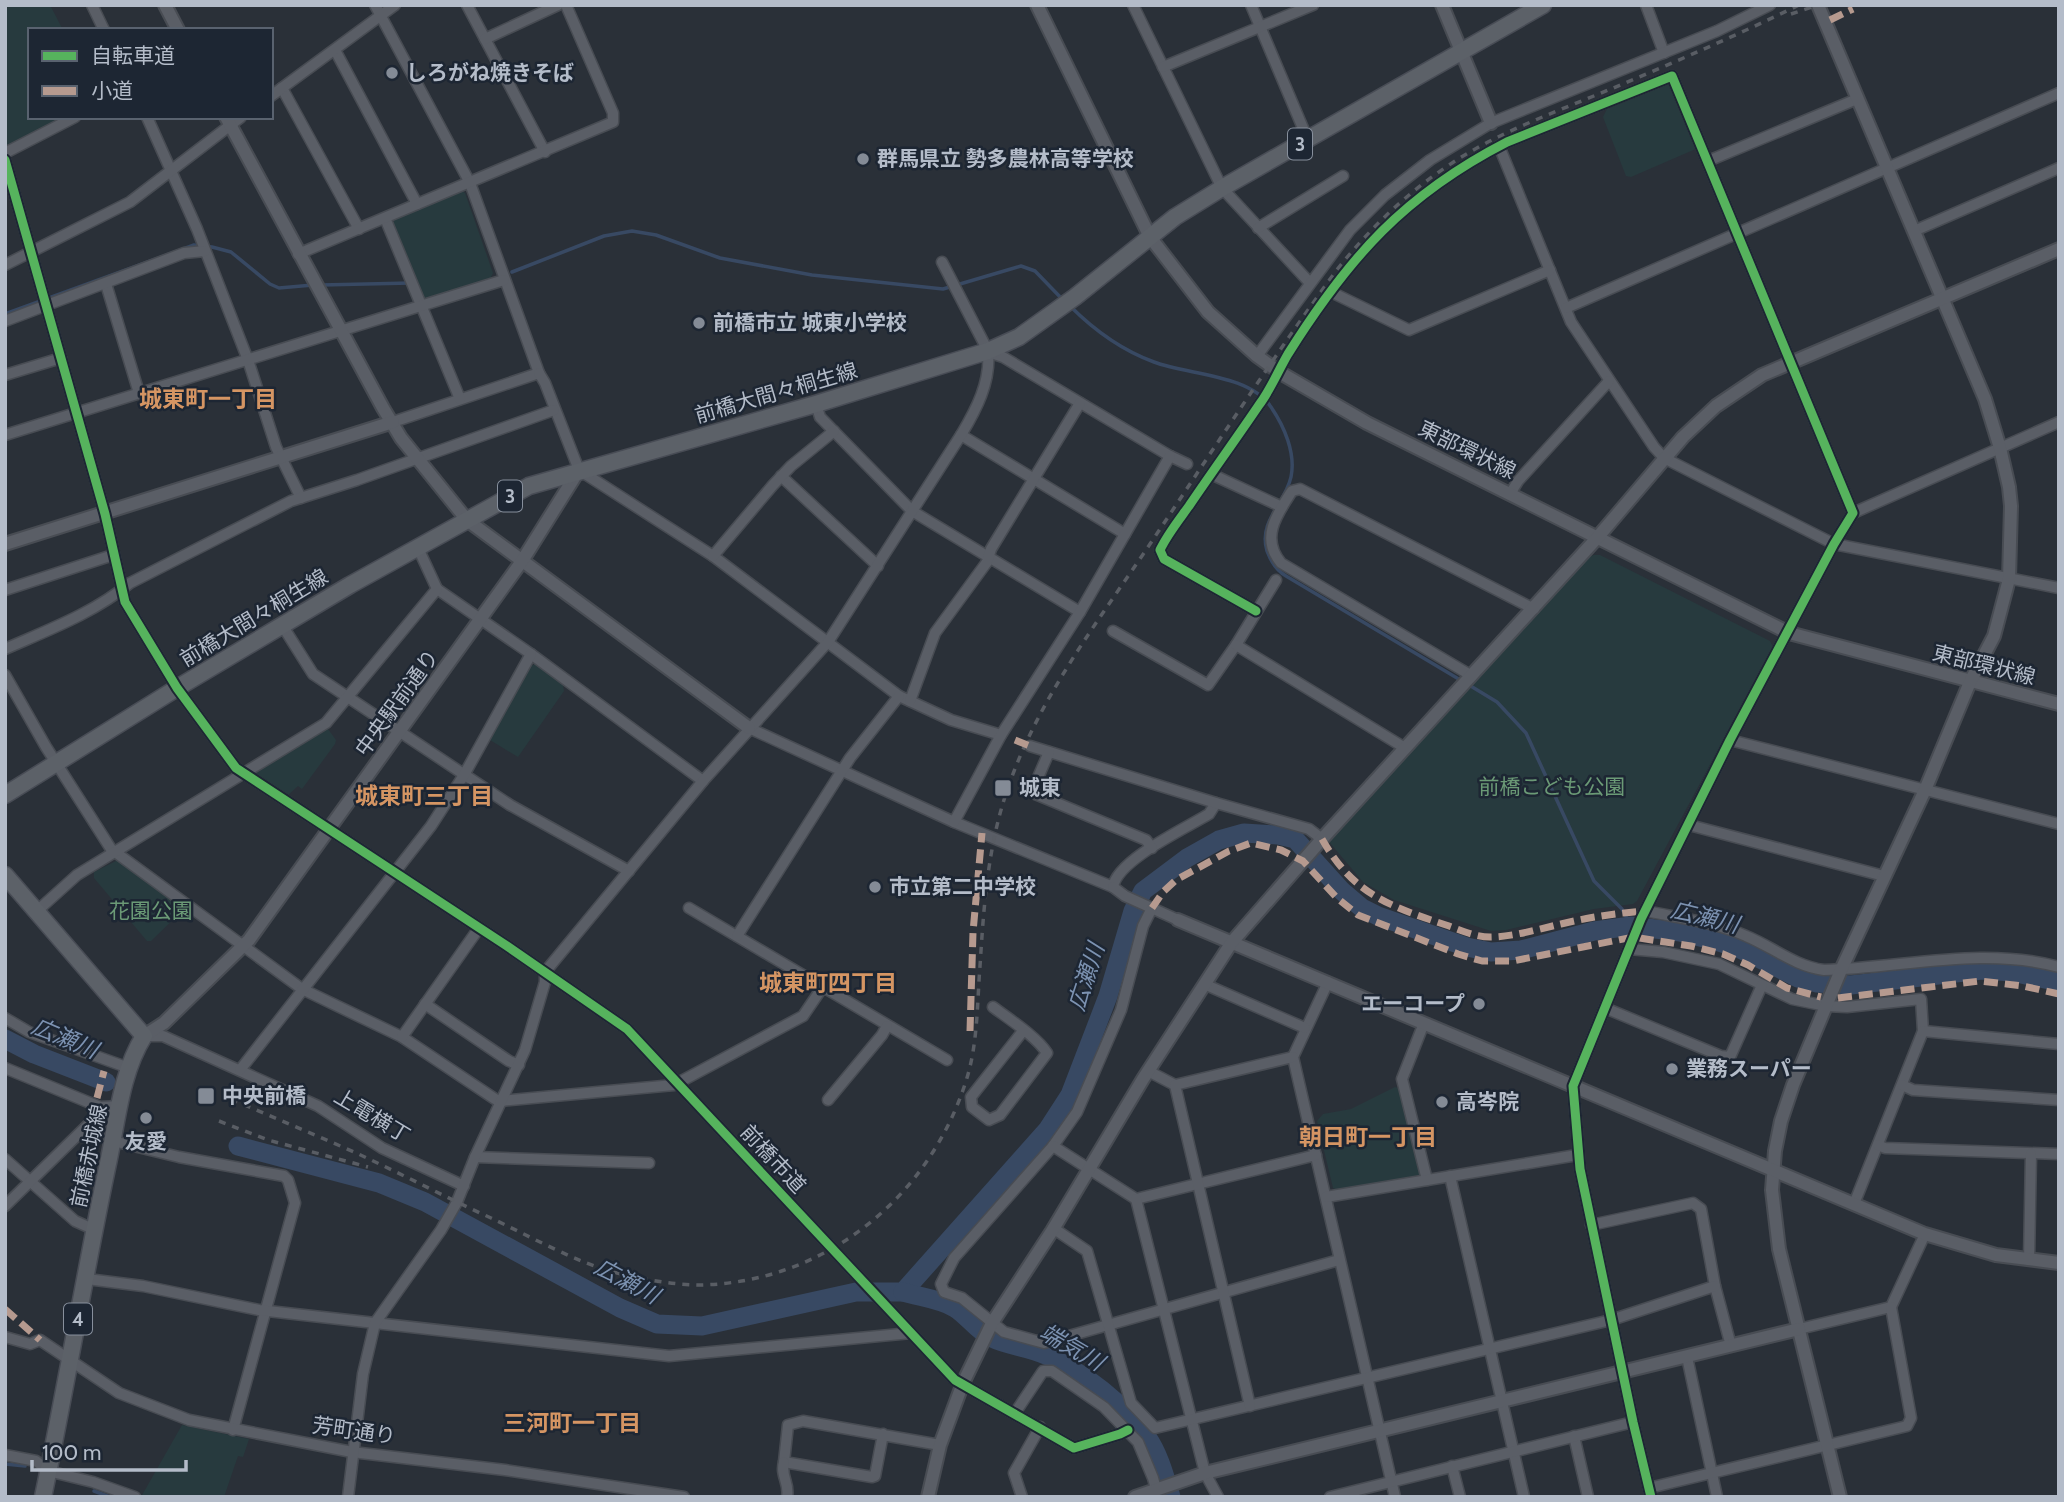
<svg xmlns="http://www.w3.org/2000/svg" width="2064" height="1502" font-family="Cabin,'Noto Sans JP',sans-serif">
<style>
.green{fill:#273a3e}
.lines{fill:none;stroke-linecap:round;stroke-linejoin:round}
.stream{stroke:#384963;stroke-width:3.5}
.river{stroke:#384963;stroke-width:19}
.minor-casing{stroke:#484c53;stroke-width:13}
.tertiary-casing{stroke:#484c53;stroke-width:16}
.primary-casing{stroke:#484c55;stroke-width:19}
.minor{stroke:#5a5e66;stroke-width:10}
.tertiary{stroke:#5a5e66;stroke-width:12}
.primary{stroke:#5c6168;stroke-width:16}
.rail{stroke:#595d64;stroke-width:3.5;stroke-dasharray:7 7;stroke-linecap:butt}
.quiet{stroke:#b69a8f;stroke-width:7;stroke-dasharray:14 7;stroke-linecap:butt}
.cycleway-casing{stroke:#1d2633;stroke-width:13}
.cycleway{stroke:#56b35d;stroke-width:9}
.poi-dot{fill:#848b96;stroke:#1d2633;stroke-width:2.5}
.labels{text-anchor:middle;stroke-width:5;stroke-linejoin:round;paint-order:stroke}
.shield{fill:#1d2633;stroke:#878f9c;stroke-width:2}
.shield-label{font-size:19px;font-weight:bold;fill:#b4bcc9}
.poi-label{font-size:21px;font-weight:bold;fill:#b4bcc9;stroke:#1d2633;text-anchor:start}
.street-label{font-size:21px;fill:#b4bcc9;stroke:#1d2633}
.park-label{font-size:21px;fill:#6b9a76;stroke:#1d2633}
.neighbourhood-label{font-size:23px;font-weight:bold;fill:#d59563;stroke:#1d2633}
.water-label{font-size:23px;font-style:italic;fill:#7c92b1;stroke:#1d2633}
</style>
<rect width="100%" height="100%" fill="#2a3038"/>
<g class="green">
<path d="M5,5H50L63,30H30V117H70L9,149L5,142Z"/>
<path d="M1670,82L1698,148L1631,177L1626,176L1603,117L1607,109Z"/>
<path d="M460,190L465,193L493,273L490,279L427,299L424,297L393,223L395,218Z"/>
<path d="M1594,555H1600L1770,641L1773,647L1637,901L1633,904L1594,909L1506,930L1491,931L1394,900L1363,882L1330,843V838L1586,558Z"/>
<path d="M535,664L563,685L564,691L518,757L490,740L529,667Z"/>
<path d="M325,729H328L336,740L335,744L302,789L298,786L287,796L256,776L257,770Z"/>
<path d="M118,860L182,906V911L151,941H147L94,878V872Z"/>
<path d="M1395,1087L1402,1089L1422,1171L1419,1175L1338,1190L1333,1188L1317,1121L1323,1114L1351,1109Z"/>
<path d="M182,1425L249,1439L243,1457L238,1456L224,1497H141Z"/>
</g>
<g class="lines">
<g class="stream">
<path d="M512,272L604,236L632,231L656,235L720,258L812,275L943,289L1021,266L1035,271L1064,301"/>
<path d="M321,285L411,283"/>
<path d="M1070,306C1094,330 1121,350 1154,362C1188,375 1249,374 1271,407C1284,426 1296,453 1291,477C1285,504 1258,521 1267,551C1271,562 1276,570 1286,576L1462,681"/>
<path d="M5,314L194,245L212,247L231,252L270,284L279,288L313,285"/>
<path d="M1469,685L1497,702L1526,733L1594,881L1622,909L1631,926"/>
<path d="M5,1464L25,1466"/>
<path d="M94,1491L110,1497"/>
</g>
<g class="river">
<path d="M5,1039L34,1054L106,1082"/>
<path d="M238,1146L379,1183L425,1202L620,1308L657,1324L702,1326L856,1292H903L1048,1129L1070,1095L1090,1043L1108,996L1133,911L1143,891L1187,858L1219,840L1244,833L1278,835L1295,839L1342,891L1362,908L1378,916L1467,947L1491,952L1521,950L1594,931L1631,926L1680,932L1716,941L1740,949L1798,978L1817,983L1851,985L1982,970L2012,972L2059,982"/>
<path d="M903,1292C919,1297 940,1299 955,1308C968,1316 977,1331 992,1338C1008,1346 1030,1347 1048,1356C1084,1373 1124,1404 1147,1437C1159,1454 1165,1477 1171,1497"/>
</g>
<g class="minor-casing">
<g id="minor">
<path d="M92,5L104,30"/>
<path d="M375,5L470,183L539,373L393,422"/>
<path d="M467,5L545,152"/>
<path d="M1133,5L1222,188L1310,283"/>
<path d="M1251,5L1308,140"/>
<path d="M1646,5L1664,53"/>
<path d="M485,39L558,5"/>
<path d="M335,50L417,204"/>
<path d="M1163,67L1313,5"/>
<path d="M282,88L359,229"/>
<path d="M271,96L395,5"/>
<path d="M147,117L197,229L248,360L276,447L301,498"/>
<path d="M1499,146L1571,322L1654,447L1664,458L1834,544L2059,588"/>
<path d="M5,153L75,117"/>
<path d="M5,160L105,514L125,602L177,688L236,768L507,946L627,1029L955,1380L1074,1448L1120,1434L1128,1430"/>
<path d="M1708,161L1857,99"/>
<path d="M385,218L460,399"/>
<path d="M1258,228L1343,176"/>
<path d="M1914,231L2059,168"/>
<path d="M298,254L613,122V113L566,5"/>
<path d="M5,265L130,202L241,117"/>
<path d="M106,284L139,393"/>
<path d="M1331,292L1409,330L1550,270"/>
<path d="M1566,308L2059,93"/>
<path d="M5,321L184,253L205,251"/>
<path d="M988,352L1003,357L1170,456L1187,464"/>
<path d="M1257,356L1350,230L1385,195L1430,160L1491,123L1717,31L1770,5"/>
<path d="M539,373L545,383L579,470L713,556L899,696L951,720L1001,735"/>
<path d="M5,375L61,358"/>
<path d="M816,404L820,417L912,511L1080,612"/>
<path d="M5,435L504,280"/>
<path d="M961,435L1125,534"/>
<path d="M1211,474L1282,507"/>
<path d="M781,476L878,566"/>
<path d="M1510,494L1518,481L1609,381"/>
<path d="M1853,513L2059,422"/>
<path d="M713,556L773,485L791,466L834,431"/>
<path d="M437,589L531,654L703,781"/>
<path d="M5,590L113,555"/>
<path d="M1256,611L1164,559L1160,550C1167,535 1179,520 1189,506C1212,472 1236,439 1259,405C1271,389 1278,371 1288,354C1349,257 1404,195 1507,142L1672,76L1853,513L1834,544L1730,740L1641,919L1573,1086L1580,1169L1633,1422L1651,1497"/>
<path d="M282,625L313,674L510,805L629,871"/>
<path d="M1113,631L1208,685L1236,645L1276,580"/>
<path d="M1236,645L1405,748"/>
<path d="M5,649C48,630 94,613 130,583L291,501L357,480L554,410"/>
<path d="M5,675L46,747L111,849L302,989L402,1037L495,1099L500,1101L674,1085L803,1016L822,988"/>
<path d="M1472,676L1281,563C1260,538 1277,514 1292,491L1300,489L1534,609"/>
<path d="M910,701L935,633L987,562L991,549L1080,403"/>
<path d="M749,728L954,822L1113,887C1117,860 1186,828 1209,814L1216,803"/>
<path d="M1730,740L2059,824"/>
<path d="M1030,746L1216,803L1309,829L1322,839"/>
<path d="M1049,752L1033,789L1035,794L1146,840L1152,848"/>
<path d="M954,822L1001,735L1080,612L1170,456"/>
<path d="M1689,825L1884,876"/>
<path d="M1113,887L1125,896L1178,920"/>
<path d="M689,908L947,1060"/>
<path d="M1152,908L1143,926L1121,1010L1077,1112L1053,1146L954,1258L941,1284L944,1292L962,1298L1004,1332L1044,1343L1339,1260"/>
<path d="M37,911L77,875L326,723L437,589L418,548"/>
<path d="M1646,911C1679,918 1715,922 1746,936C1773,947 1794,966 1824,970C1903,968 1982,946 2059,967"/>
<path d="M737,936L850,758L899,696"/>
<path d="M1629,949L1663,952L1719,964L1792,999L1826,1006L1847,1007L1921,999L1923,1031L1854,1204"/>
<path d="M1328,982L1293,1057L1395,1497"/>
<path d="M1204,984L1305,1028"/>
<path d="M425,1004L509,1061L519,1065"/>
<path d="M993,1007C1009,1019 1037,1037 1047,1053L1000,1115L989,1120L972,1107L971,1097L1023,1031"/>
<path d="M1605,1008L1721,1056L1730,1057L1762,985"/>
<path d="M5,1018L29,1032L129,1068"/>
<path d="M1424,1023L1402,1079L1427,1180"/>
<path d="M1923,1031L2059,1044"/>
<path d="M144,1036H163L318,1106L382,1148L464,1186"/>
<path d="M402,1037L479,928"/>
<path d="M5,1068L100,1107L121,1106"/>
<path d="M240,1070L431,826L464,775L531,654"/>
<path d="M1148,1071L1175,1085"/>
<path d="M1902,1085L1913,1090L2059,1100"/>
<path d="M828,1100L882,1035L887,1026"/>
<path d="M113,1141L179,1157L284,1176L288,1180L295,1203L233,1430"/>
<path d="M1878,1145L1885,1148L2059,1154"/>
<path d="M1053,1146L1136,1199L1316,1155"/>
<path d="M475,1157L649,1163"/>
<path d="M5,1159L75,1221L95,1230"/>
<path d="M1450,1176L1524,1497"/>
<path d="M1326,1197L1577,1155"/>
<path d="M1136,1199L1205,1473L1218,1497"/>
<path d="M5,1206L96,1117"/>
<path d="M1591,1225L1693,1203L1701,1209L1715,1286L1731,1346"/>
<path d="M1053,1228L1087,1251L1131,1403L1155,1428L1611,1320L1715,1286"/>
<path d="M2029,1260L2031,1154"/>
<path d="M87,1279L143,1286L259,1310L669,1356L911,1333"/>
<path d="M1799,1329L1891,1307L1925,1234"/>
<path d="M5,1337L30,1344L40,1340L119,1393L189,1420L352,1452L505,1470L684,1497"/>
<path d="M1687,1357L1717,1497"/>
<path d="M1250,1406L1175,1085L1293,1057"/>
<path d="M1015,1413L1043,1371H1052L1104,1407L1138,1442L1153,1478L1156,1489L1154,1496"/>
<path d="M883,1434L875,1476L872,1477L784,1462L788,1425L803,1421L940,1445"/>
<path d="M1574,1436L1588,1497"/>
<path d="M5,1455L36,1461L48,1471L93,1482L135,1497"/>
<path d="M784,1462C780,1476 790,1483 787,1497"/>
<path d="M1452,1466L1460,1497"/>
<path d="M1649,1488L1907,1426L1911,1418L1891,1307"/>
<path d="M348,1497L363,1374L375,1323L441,1230L457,1202L475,1157L525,1050L545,982V972L703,781L828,642L961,435C976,410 991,382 988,351L942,262"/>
<path d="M1022,1497L1014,1473L1040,1427"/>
<path d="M1330,1497L1633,1422"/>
</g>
</g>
<g class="tertiary-casing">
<g id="tertiary">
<path d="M165,5L178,30"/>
<path d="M1037,5L1150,237L1208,312L1257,356L1279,372L1367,423L1789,633L2059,704"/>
<path d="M1442,5L1491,123"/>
<path d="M1818,5L1985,399L2000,448L2009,487L2011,506L2009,579L1994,636L1970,682L1925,790L1841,970L1793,1085L1781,1121L1775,1151L1772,1190L1779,1249L1840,1497"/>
<path d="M226,117L383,408L401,438L467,520L749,728"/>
<path d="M5,544L393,422"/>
<path d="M1178,920L1925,1234L1996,1255L2059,1263"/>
<path d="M144,1036L164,1023L249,940L522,561L579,470"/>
<path d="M928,1497L940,1445L963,1383L992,1323L1052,1231L1143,1079L1232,942L1322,839L1597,538L1683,437L1716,406L1762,375L2059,249"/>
<path d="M1135,1497L1205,1473L1799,1329"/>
</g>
</g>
<g class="primary-casing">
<g id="primary">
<path d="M5,795L177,688L350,585L529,486L816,404L988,351L1019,337L1075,297L1175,217L1222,188L1543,5"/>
<path d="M5,875L144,1036C120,1074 117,1125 107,1168C84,1277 66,1388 43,1497"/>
</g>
</g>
<use href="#minor" class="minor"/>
<use href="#tertiary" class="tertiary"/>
<use href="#primary" class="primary"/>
<g class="rail">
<path d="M1791,14L1818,5"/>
<path d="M231,1099C272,1117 313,1134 354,1152C400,1173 445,1197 491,1218C527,1235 576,1262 613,1272C642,1279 672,1285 701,1285C825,1282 929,1198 966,1081C978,1044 977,1004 980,966C984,903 988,842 1010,782C1041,695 1099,620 1150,544C1211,453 1271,360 1336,271C1380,215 1434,168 1498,137C1539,117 1583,101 1625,83C1684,58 1742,33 1799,5"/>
<path d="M219,1121L268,1140L368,1167"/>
</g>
<g class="quiet">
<path d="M1830,20L1853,9"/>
<path d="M1015,740L1030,746"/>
<path d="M1322,839C1353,894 1389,906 1446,925C1461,930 1477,938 1493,937C1516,936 1539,929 1561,924C1590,917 1617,913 1646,911"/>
<path d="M1152,908L1163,892L1176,880L1229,851L1251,843L1281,850L1303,861L1337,898L1358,915L1458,954L1482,961H1513L1633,937L1691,946L1723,954L1748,965L1787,988L1821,997"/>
<path d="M1838,998L1980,981L2023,986L2059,994"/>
<path d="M970,1031L973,932L982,833"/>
<path d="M97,1098L104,1071"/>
<path d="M5,1309L40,1340"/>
</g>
<g class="cycleway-casing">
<g id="cycleway">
<path d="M5,160L105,514L125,602L177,688L236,768L507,946L627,1029L955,1380L1074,1448L1120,1434L1128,1430"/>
<path d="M1256,611L1164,559L1160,550C1167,535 1179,520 1189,506C1212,472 1236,439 1259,405C1271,389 1278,371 1288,354C1349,257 1404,195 1507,142L1672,76L1853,513L1834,544L1730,740L1641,919L1573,1086L1580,1169L1633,1422L1651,1497"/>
</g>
</g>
<use href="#cycleway" class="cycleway"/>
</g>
<g class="poi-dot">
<circle cx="392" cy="73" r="7"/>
<circle cx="863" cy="159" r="7"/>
<circle cx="699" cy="323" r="7"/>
<rect x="994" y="779" width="18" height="18" rx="3.5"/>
<circle cx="875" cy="887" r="7"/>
<circle cx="1479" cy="1004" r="7"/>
<circle cx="1672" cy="1069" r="7"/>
<rect x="197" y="1087" width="18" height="18" rx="3.5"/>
<circle cx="1442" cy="1102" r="7"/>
<circle cx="146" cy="1118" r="7"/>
</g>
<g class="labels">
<g class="shield">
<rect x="1288" y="128.5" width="24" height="31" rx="5"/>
<rect x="498" y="480.5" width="24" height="31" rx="5"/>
<rect x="64" y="1303.5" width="28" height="31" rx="5"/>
</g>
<g class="shield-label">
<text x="1300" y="151">3</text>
<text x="510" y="503">3</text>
<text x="78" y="1326">4</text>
</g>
<g class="poi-label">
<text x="406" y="80">しろがね焼きそば</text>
<text x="877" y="166">群馬県立 勢多農林高等学校</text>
<text x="713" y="330">前橋市立 城東小学校</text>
<text x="1019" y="795">城東</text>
<text x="889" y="894">市立第二中学校</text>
<text x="1465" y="1011" text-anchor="end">エーコープ</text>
<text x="1686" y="1076">業務スーパー</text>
<text x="222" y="1103">中央前橋</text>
<text x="1456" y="1109">高岑院</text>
<text x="146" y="1149" text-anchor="middle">友愛</text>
</g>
<g class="street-label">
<text transform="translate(776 393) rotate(-16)" y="7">前橋大間々桐生線</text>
<text transform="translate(1467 450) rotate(26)" y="7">東部環状線</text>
<text transform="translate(254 618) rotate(-31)" y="7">前橋大間々桐生線</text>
<text transform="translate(1984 665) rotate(14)" y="7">東部環状線</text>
<text transform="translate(397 703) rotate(-54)" y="7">中央駅前通り</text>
<text transform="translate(372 1116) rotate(31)" y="7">上電横丁</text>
<text transform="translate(89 1156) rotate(-78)" y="7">前橋赤城線</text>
<text transform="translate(773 1159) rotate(47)" y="7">前橋市道</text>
<text transform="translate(354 1431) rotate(8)" y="7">芳町通り</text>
</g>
<g class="park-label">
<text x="1552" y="794">前橋こども公園</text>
<text x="151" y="918">花園公園</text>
</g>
<g class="neighbourhood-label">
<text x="208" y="407">城東町一丁目</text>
<text x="424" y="804">城東町三丁目</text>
<text x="828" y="991">城東町四丁目</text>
<text x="1368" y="1145">朝日町一丁目</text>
<text x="572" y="1431">三河町一丁目</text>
</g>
<g class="water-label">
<text transform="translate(1705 917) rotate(14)" y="8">広瀬川</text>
<text transform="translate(1086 977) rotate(-72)" y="8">広瀬川</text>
<text transform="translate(65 1038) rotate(23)" y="8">広瀬川</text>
<text transform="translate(627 1281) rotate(28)" y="8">広瀬川</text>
<text transform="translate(1072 1347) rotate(30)" y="8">端気川</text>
</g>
</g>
<rect width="2064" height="1502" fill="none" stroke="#b4bcc9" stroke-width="14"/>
<rect x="28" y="28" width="245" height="91" fill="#1d2633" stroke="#59626f" stroke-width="2"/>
<rect x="42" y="51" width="35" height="10" fill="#56b35d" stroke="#59626f" stroke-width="2"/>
<text x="91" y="63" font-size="21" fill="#b4bcc9">自転車道</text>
<rect x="42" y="86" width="35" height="10" fill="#b69a8f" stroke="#59626f" stroke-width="2"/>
<text x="91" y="98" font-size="21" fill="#b4bcc9">小道</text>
<path d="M32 1460v10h154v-10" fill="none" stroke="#b4bcc9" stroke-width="3.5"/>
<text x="42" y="1460" font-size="21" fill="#b4bcc9" stroke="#1d2633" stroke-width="5" paint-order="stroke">100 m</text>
</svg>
